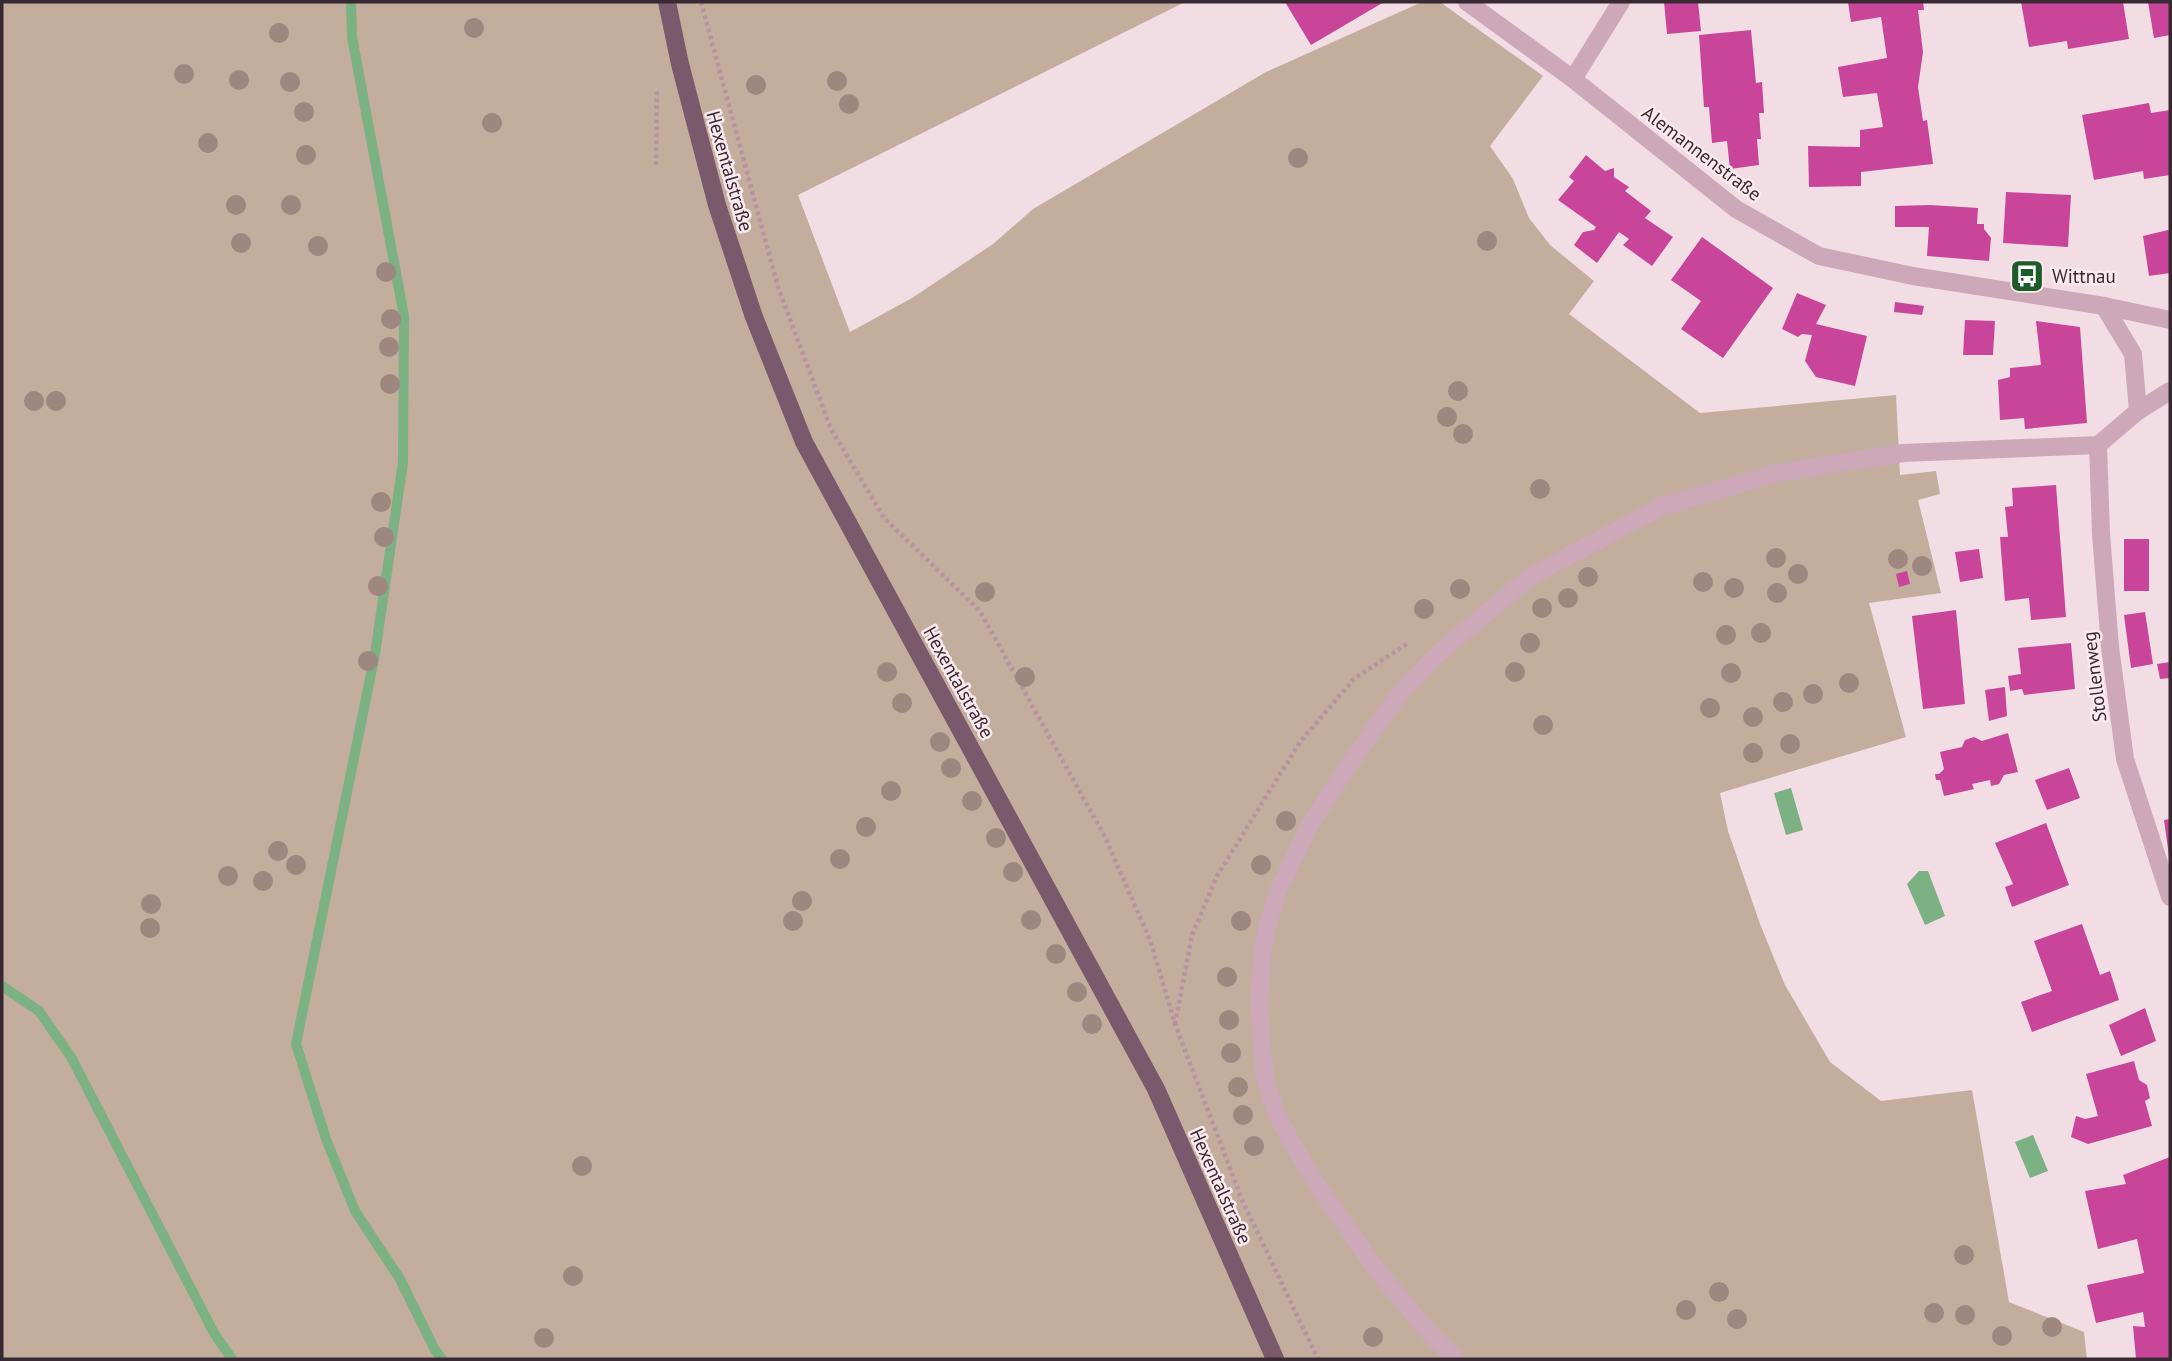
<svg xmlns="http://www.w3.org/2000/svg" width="2172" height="1361" font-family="'PT Sans',sans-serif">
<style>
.green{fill:#c3ad9c}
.water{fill:#7bb183}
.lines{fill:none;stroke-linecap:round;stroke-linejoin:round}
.stream{stroke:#7bb183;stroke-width:10}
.building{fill:#c9459a}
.path{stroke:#b892a3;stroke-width:4.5;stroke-dasharray:3.5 3.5;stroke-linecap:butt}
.minor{stroke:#cca8b8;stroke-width:18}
.major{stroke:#7b596c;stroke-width:18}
.tree{fill:#9d877f}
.labels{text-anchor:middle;stroke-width:5;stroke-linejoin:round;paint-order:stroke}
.street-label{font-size:19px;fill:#382932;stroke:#faeaef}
.poi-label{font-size:19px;fill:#382932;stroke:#faeaef;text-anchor:start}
</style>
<rect width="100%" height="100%" fill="#f3dde5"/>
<path class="green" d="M2,2H1185L798,195L850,332L912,298L993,244L1033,209L1266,72L1422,2H1440L1543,76L1490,146L1513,179L1529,218L1550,245L1594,281L1569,314L1700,413L1896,395L1900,475L1936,471L1940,494L1918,500L1941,593L1869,603L1906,737L1720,793L1728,831L1760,924L1785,985L1830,1062L1881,1101L1972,1090L2009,1302L2084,1332L2087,1359H2Z"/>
<g class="water">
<path d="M1791,788L1803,830L1786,835L1774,793Z"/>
<path d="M1919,871H1928L1945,916L1925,925L1907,884Z"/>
<path d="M2033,1135L2048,1171L2030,1178L2015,1142Z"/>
</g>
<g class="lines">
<g class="stream">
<path d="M351,2L352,37L404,316L403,462L375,654L296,1044L326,1139L355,1211L400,1279L435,1350L442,1359"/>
<path d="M2,986L39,1011L71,1057L214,1333L232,1359"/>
</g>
</g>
<g class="building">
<path d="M1285,2H1384L1311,45Z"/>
<path d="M1664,2H1698L1701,31L1667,34Z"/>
<path d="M1848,2H1923L1924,10H1918L1923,52L1918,87L1923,121L1927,120L1933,164L1861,172V186L1809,187L1808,146L1860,147V130L1883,127L1877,93L1843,97L1838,67L1887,58L1881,17L1851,22Z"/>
<path d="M2021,2H2123L2129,39L2068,49L2067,41L2029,47Z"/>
<path d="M2148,2H2170V35L2154,38Z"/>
<path d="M1751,30L1756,83L1762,82L1764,113H1759L1761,139H1757L1759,165L1730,169L1727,141L1712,143L1709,107H1704L1699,35Z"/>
<path d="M2149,103L2151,113L2170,110V175L2144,179L2143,171L2094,180L2082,115Z"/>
<path d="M1586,155L1605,171L1614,168V177L1629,187L1625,191L1651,211L1645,218L1673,237L1652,266L1623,245L1629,239L1619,232L1597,263L1574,245L1583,232L1594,230L1596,227L1558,200L1574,181L1569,177Z"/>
<path d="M2006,192L2071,195L2068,247L2003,243Z"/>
<path d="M1930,205L1978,208L1977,224H1984V229L1991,238L1989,261L1927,256L1929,227H1895V206Z"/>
<path d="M2168,230L2170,232V273L2149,276L2143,236Z"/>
<path d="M1702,237L1773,288L1723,358L1681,329L1701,301L1671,280Z"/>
<path d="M1797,293L1826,305L1816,324L1867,336L1855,386L1816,377L1805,361L1812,335L1802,334L1798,337L1782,329Z"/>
<path d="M1895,302L1924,306L1922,315L1894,312Z"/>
<path d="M1965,320L1995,321L1993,355H1963Z"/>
<path d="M2036,321L2080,327L2087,423L2025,429L2024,418L2000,420L1998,380L2010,377V368L2041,365Z"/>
<path d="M2056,485L2066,617L2031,620L2029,598L2005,601L2000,537H2008L2005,507L2013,506L2012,488Z"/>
<rect x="2124" y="539" width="25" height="52"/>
<path d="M1979,549L1983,578L1960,582L1955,552Z"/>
<path d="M1907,571L1910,584L1899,587L1896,574Z"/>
<path d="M1956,610L1965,704L1923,709L1912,616Z"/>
<path d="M2145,612L2153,664L2131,668L2124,615Z"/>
<path d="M2071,643L2075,689L2024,695L2022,689L2010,691L2008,676L2021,674L2018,648Z"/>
<path d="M2170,662V678L2160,679L2157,664Z"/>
<path d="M2005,687L2007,716L1989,721L1985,690Z"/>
<path d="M2008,733L2018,772L2004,775L1999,784L1991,786L1990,780L1972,784L1974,789L1944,796L1940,780H1936L1935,774H1939L1944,769L1940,752L1962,747L1965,740L1974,737L1982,741Z"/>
<path d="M2069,768L2080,798L2047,810L2035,780Z"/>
<path d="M2170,819V856H2169L2164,820Z"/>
<path d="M2046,823L2069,885L2012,907L2005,887L2013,884L1995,843Z"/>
<path d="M2082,924L2100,975L2110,971L2119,1000L2032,1032L2021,1002L2052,991L2034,941Z"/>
<path d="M2145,1008L2156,1041L2121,1056L2109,1025Z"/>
<path d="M2134,1061L2139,1080L2147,1085L2150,1098L2145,1101L2152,1126L2088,1144L2071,1137L2076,1116L2085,1119L2098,1116L2086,1074Z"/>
<path d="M2170,1157V1359H2136L2133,1326L2145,1327L2143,1312L2096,1323L2087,1285L2144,1273L2137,1239L2098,1249L2085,1191L2126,1184L2123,1175Z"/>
</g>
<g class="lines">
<g class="path">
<path d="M701,2L778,287L831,429L884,518L980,611L1105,837L1150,940L1175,1024L1242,1200L1318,1359"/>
<path d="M656,165L657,90"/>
<path d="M1175,1024L1192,935L1217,876L1300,742L1354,679L1408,643"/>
</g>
<g class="minor">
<path d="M1467,2L1573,79L1736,209L1819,256L1913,276L2104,306L2170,320"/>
<path d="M1573,79L1621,2"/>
<path d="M2104,306L2133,354L2138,411"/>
<path d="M2098,445L2101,534L2110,647L2125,759L2170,897"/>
<path d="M1455,1359L1423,1326L1373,1265L1322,1192L1298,1154L1277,1115L1265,1079L1262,1045L1259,1001L1262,959L1266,930L1278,891L1311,823L1344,772L1401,692L1441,651L1531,576L1661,507L1777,473L1903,453L2098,445L2138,411L2170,391"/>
</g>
<path class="major" d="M667,2L680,64L717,205L754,317L804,442L1156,1089L1275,1359"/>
</g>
<g class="tree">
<circle cx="474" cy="28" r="10"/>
<circle cx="279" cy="33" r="10"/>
<circle cx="184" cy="74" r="10"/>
<circle cx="239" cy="80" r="10"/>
<circle cx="837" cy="81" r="10"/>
<circle cx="290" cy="82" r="10"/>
<circle cx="756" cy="85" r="10"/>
<circle cx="849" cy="104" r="10"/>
<circle cx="304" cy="112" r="10"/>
<circle cx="492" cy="123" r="10"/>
<circle cx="208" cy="143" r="10"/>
<circle cx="306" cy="155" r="10"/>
<circle cx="1298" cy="158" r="10"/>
<circle cx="236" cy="205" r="10"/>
<circle cx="291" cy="205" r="10"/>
<circle cx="1487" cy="241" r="10"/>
<circle cx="241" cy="243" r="10"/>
<circle cx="318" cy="246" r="10"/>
<circle cx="386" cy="272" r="10"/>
<circle cx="391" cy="319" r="10"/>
<circle cx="389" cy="347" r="10"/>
<circle cx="390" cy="384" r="10"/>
<circle cx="1458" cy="391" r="10"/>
<circle cx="34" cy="401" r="10"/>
<circle cx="56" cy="401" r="10"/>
<circle cx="1447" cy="417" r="10"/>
<circle cx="1463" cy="434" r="10"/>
<circle cx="1540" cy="489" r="10"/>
<circle cx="381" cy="502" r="10"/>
<circle cx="384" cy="537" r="10"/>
<circle cx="1776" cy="558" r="10"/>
<circle cx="1898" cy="559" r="10"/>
<circle cx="1922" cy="566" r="10"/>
<circle cx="1798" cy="574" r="10"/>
<circle cx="1588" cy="577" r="10"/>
<circle cx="1703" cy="582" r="10"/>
<circle cx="378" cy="586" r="10"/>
<circle cx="1734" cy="588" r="10"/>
<circle cx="1460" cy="589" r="10"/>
<circle cx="985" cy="592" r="10"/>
<circle cx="1777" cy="593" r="10"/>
<circle cx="1568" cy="598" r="10"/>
<circle cx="1542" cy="608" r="10"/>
<circle cx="1424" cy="609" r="10"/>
<circle cx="1761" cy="633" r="10"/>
<circle cx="1726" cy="635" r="10"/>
<circle cx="1530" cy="643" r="10"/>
<circle cx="368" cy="661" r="10"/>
<circle cx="887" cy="672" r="10"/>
<circle cx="1515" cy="672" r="10"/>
<circle cx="1731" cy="673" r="10"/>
<circle cx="1025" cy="677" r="10"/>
<circle cx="1849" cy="683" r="10"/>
<circle cx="1813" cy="694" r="10"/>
<circle cx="1783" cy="702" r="10"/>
<circle cx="902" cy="703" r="10"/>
<circle cx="1710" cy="708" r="10"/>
<circle cx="1753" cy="717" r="10"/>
<circle cx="1543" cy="725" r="10"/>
<circle cx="940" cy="742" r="10"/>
<circle cx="1790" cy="744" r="10"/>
<circle cx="1753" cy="753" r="10"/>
<circle cx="951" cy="768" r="10"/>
<circle cx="891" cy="791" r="10"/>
<circle cx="972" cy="801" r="10"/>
<circle cx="1286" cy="821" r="10"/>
<circle cx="866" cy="827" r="10"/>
<circle cx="996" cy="838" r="10"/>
<circle cx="278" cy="851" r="10"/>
<circle cx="840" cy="859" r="10"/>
<circle cx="296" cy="865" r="10"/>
<circle cx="1261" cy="865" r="10"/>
<circle cx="1013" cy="872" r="10"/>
<circle cx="228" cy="876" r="10"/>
<circle cx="263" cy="881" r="10"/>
<circle cx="802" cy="901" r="10"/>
<circle cx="151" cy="904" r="10"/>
<circle cx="1031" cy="920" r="10"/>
<circle cx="793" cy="921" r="10"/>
<circle cx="1241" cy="921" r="10"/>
<circle cx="150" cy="928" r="10"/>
<circle cx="1056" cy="954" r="10"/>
<circle cx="1227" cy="977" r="10"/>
<circle cx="1077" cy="992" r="10"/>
<circle cx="1229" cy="1020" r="10"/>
<circle cx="1092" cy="1024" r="10"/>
<circle cx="1231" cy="1053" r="10"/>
<circle cx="1238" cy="1087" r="10"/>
<circle cx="1243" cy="1115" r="10"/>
<circle cx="1254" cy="1146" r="10"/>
<circle cx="582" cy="1166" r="10"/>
<circle cx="1964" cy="1255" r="10"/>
<circle cx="573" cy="1276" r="10"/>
<circle cx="1719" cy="1292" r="10"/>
<circle cx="1686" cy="1310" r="10"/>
<circle cx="1934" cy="1313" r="10"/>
<circle cx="1965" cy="1315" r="10"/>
<circle cx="1737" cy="1319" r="10"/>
<circle cx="2052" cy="1327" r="10"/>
<circle cx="2002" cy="1336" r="10"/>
<circle cx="1373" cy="1337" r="10"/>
<circle cx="544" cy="1338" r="10"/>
</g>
<defs>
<g id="bus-square" transform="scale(1.75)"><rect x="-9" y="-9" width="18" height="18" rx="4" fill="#1d5b28" stroke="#faeaef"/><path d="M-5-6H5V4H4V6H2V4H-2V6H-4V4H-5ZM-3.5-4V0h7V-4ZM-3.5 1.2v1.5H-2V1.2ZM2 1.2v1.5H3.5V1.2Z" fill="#fff"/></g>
</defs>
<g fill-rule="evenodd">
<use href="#bus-square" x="2027" y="276"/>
</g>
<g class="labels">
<g class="street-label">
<text transform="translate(1702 153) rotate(37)" y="7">Alemannenstraße</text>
<text transform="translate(730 171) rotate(74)" y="7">Hexentalstraße</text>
<text transform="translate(2094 677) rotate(-97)" y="7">Stollenweg</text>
<text transform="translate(959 682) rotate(61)" y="7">Hexentalstraße</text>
<text transform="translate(1221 1186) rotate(66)" y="7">Hexentalstraße</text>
</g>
<g class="poi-label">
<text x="2052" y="283">Wittnau</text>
</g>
</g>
<rect width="2172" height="1361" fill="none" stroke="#382932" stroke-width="7"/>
</svg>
